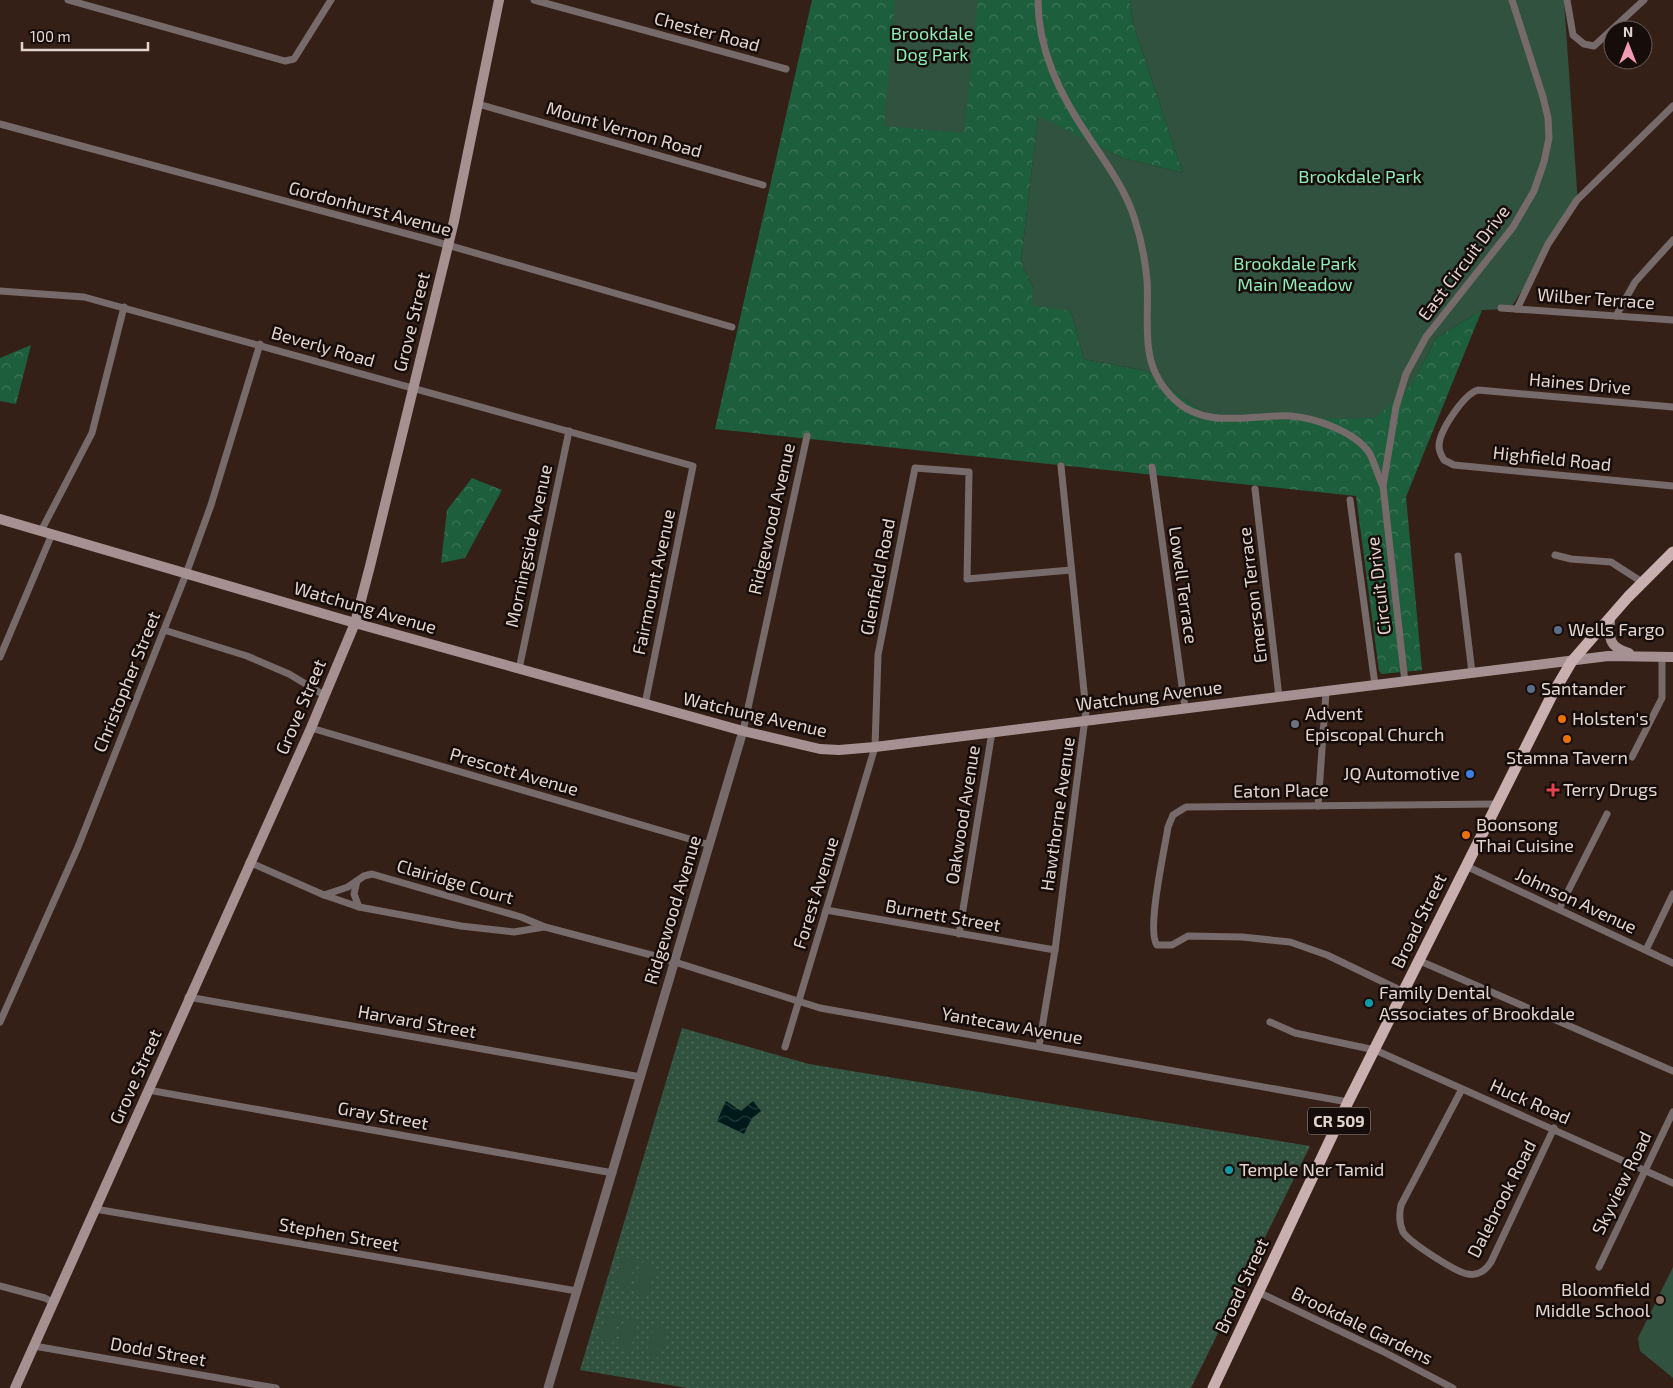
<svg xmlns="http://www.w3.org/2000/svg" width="1673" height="1388" font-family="'Exo 2',sans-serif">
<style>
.grass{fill:url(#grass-dots)}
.forest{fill:url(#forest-crowns)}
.park{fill:#31523f}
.water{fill:url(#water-waves)}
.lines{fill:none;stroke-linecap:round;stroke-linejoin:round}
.minor{stroke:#776a6a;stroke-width:7}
.tertiary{stroke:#776a6a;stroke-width:9}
.secondary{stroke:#a59191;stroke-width:10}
.primary{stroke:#c9afaf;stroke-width:11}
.service-dot{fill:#5c6f8a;stroke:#160c09;stroke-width:2}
.food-dot{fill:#e8710a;stroke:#160c09;stroke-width:2}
.worship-dot{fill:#6b7280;stroke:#160c09;stroke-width:2}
.shop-dot{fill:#3f7fe0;stroke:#160c09;stroke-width:2}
.health-dot{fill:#e0444e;stroke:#160c09;stroke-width:2}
.culture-dot{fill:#0f9aa8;stroke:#160c09;stroke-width:2}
.education-dot{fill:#8d6e63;stroke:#160c09;stroke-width:2}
.labels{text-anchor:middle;stroke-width:5;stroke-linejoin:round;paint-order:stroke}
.shield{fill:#160c09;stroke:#a69893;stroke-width:1}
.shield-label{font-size:16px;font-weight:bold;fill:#e3d4ce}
.street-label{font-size:18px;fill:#e3d4ce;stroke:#160c09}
.park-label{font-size:18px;fill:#8febb7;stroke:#160c09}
.poi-label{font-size:18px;fill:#e3d4ce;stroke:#160c09;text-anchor:start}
</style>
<defs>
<pattern id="grass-dots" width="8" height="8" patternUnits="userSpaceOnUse" patternTransform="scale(1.25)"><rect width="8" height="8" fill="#31523f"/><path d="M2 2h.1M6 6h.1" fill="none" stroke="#4f6a5a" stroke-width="1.8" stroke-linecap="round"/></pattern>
<pattern id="forest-crowns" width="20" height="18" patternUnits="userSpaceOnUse" patternTransform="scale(1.25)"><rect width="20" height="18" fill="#1d5e3d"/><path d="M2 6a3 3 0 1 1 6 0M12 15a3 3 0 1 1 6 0" fill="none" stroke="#3e7458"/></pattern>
<pattern id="water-waves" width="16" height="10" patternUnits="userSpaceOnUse" patternTransform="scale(1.25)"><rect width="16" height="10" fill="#00191a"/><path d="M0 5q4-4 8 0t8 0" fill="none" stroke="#253a3a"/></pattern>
</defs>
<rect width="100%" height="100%" fill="#352017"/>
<path class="grass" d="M682,1028L809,1064L1310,1146L1191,1388H687L580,1370Z"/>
<g class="forest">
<path d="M812,0H1130L1133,23L1183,173L1122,158L1038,117L1021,261L1033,288L1071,311L1084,359L1147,371L1209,417L1412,384L1436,338L1482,310L1406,497L1422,670L1382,674L1379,671L1356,496L715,429Z"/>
<path d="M31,345L16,404L0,401V358Z"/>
<path d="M472,478L502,490L465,558L441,563L447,510Z"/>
</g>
<g class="park">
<path d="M895,0H978L964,133L884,126Z"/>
<path d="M1130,0H1564L1578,204L1510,309L1482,310L1436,338L1412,384L1375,418L1255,420L1209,417L1147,371L1084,359L1071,311L1031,305L1033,288L1021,261L1038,116L1122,158L1183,173L1133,23Z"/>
<path d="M623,1256L636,1260L628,1289L614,1285Z"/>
<path d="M642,1262L655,1266L647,1295L633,1291Z"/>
<path d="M1673,1267V1378L1640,1351L1638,1338Z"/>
<path d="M607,1312L620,1316L612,1344L598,1340Z"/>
<path d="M625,1317L639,1321L630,1350L617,1346Z"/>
<path d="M654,1326L668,1330L659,1358L646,1354Z"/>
</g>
<path class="water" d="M726,1101L741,1111L753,1101L761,1111L752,1118L744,1134L717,1121Z"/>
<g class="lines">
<g class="minor">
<path d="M68,0L285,61L294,59L331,0"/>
<path d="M534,0L786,69"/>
<path d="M1038,0C1038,50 1060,95 1088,136C1105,162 1124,187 1134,217C1141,238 1145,258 1147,280C1150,325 1137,364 1175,400C1207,430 1251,414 1291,416C1316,418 1356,432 1370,454C1375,464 1378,476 1383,486"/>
<path d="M1567,0L1573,35L1584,44L1594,46L1644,0"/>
<path d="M478,104L763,185"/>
<path d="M0,124L430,240L732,327"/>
<path d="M0,291L84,297L693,466L645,704"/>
<path d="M1501,308L1673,320"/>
<path d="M1517,309L1548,244L1577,200L1673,106"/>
<path d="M1616,316L1635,282L1673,240"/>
<path d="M1673,407L1478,390C1464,394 1439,431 1439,446C1439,452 1441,455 1444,460L1454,465L1673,486"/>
<path d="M1152,467L1185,708"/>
<path d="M1255,489L1279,697"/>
<path d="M1350,500L1375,685"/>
<path d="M41,531L92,433L124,307"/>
<path d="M1555,555L1571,559L1611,562L1642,582"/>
<path d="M1458,556L1472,673"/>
<path d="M164,630L247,656L289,674L324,695"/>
<path d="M0,657L52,534"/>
<path d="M519,669L569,431"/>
<path d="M1405,682L1383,486L1396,407L1406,374L1426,337L1513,227L1534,191L1544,162L1549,138L1548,118L1543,97L1512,0"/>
<path d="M311,728L710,845"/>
<path d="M743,731L807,436"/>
<path d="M1632,757L1662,698V656"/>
<path d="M1318,806L1326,692"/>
<path d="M249,862L324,895L359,907L461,926L514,932L544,927"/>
<path d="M1466,866L1673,963"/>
<path d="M357,881L354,894L359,907"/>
<path d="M324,895L348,887L364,876L372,874L521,917L545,927L659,957L820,1008L1348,1102"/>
<path d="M1559,909L1607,814"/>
<path d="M826,910L1055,950"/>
<path d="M959,934L992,732"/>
<path d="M1646,950L1673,894"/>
<path d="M1420,961L1673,1071"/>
<path d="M1404,992L1327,955L1290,942L1242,937L1188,936L1172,945H1157C1146,931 1165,848 1168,827L1173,815L1186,807L1497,804"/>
<path d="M188,997L641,1077"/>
<path d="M0,1022L78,847L186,574L211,505L260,344"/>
<path d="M1270,1022L1295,1033L1375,1050L1673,1183"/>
<path d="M1039,1046L1055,950L1086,711L1061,466"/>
<path d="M785,1047L875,747L878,655L915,468L969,472L967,579L1071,570"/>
<path d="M1462,1089L1401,1205C1399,1214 1399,1223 1403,1232C1409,1242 1457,1273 1468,1274C1478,1276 1486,1270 1491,1262L1554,1128"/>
<path d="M148,1090L613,1173"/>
<path d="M95,1209L577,1291"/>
<path d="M1599,1267L1673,1112"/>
<path d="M0,1286L45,1298L54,1303"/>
<path d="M1258,1292L1382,1351L1453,1388"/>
<path d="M34,1346L276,1388"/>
</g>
<path class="tertiary" d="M548,1388L743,731"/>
<g class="secondary">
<path d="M0,519L355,623L743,731L820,749L839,750L875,747L1608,656L1673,657"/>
<path d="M1610,618C1609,638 1608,647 1629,653"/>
<path d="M15,1388L311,728L355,623L370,566L454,221L499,0"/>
</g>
<path class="primary" d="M1213,1388L1348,1102L1552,695L1572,661L1628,597L1673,552"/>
</g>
<g class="service-dot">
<circle cx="1558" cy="630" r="5"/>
<circle cx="1531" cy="689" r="5"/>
</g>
<g class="food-dot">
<circle cx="1562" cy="719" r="5"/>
<circle cx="1567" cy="739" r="5"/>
<circle cx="1466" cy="835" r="5"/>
</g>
<circle class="worship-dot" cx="1295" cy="724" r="5"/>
<circle class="shop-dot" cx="1470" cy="774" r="5"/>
<path class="health-dot" d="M1550.5 782.5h5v5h5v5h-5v5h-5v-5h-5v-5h5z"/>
<g class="culture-dot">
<circle cx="1369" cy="1003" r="5"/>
<circle cx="1229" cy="1170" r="5"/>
</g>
<circle class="education-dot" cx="1660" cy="1300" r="5"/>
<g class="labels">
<rect class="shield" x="1308" y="1107.5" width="62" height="27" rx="4"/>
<g class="shield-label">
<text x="1339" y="1127">CR 509</text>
</g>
<g class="street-label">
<text transform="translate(707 32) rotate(15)" y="6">Chester Road</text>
<text transform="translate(624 130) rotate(16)" y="6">Mount Vernon Road</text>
<text transform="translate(370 209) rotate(15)" y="6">Gordonhurst Avenue</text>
<text transform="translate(1464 263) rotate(-53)" y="6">East Circuit Drive</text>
<text transform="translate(1596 299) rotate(4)" y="6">Wilber Terrace</text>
<text transform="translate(412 322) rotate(-76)" y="6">Grove Street</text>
<text transform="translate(323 347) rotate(16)" y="6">Beverly Road</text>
<text transform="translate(1580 384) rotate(5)" y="6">Haines Drive</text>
<text transform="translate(1552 459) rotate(6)" y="6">Highfield Road</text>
<text transform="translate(772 519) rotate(-77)" y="6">Ridgewood Avenue</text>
<text transform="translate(529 546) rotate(-78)" y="6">Morningside Avenue</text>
<text transform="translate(878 577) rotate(-79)" y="6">Glenfield Road</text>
<text transform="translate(654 582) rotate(-78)" y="6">Fairmount Avenue</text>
<text transform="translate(1183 585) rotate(82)" y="6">Lowell Terrace</text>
<text transform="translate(1379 586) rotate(-97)" y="6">Circuit Drive</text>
<text transform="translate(1253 595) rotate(-97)" y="6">Emerson Terrace</text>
<text transform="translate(365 608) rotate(16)" y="6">Watchung Avenue</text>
<text transform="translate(127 682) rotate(-68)" y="6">Christopher Street</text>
<text transform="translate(1149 696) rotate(-7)" y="6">Watchung Avenue</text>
<text transform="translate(301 707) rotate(-67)" y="6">Grove Street</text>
<text transform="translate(755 715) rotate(13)" y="6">Watchung Avenue</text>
<text transform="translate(514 772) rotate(16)" y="6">Prescott Avenue</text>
<text transform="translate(1281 791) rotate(-1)" y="6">Eaton Place</text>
<text transform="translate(1058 814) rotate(-82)" y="6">Hawthorne Avenue</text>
<text transform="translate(963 815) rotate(-81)" y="6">Oakwood Avenue</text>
<text transform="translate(455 882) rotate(16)" y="6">Clairidge Court</text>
<text transform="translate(816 893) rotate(-73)" y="6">Forest Avenue</text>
<text transform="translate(1576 901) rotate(25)" y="6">Johnson Avenue</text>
<text transform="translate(673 910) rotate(-73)" y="6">Ridgewood Avenue</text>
<text transform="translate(943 916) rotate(10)" y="6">Burnett Street</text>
<text transform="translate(1419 921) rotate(-64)" y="6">Broad Street</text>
<text transform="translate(417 1022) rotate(10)" y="6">Harvard Street</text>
<text transform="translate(1012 1026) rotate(10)" y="6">Yantecaw Avenue</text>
<text transform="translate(136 1077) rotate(-66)" y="6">Grove Street</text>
<text transform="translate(1530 1102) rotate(24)" y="6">Huck Road</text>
<text transform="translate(383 1116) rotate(10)" y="6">Gray Street</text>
<text transform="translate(1622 1183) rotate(-64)" y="6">Skyview Road</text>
<text transform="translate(1502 1199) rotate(-63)" y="6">Dalebrook Road</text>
<text transform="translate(339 1235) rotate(10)" y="6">Stephen Street</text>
<text transform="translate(1242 1286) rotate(-65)" y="6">Broad Street</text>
<text transform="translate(1362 1326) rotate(26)" y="6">Brookdale Gardens</text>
<text transform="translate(158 1352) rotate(10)" y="6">Dodd Street</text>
</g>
<g class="park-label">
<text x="932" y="40">Brookdale<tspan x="932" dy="21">Dog Park</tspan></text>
<text x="1360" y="183">Brookdale Park</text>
<text x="1295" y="270">Brookdale Park<tspan x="1295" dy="21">Main Meadow</tspan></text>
</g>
<g class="poi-label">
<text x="1568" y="636">Wells Fargo</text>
<text x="1541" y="695">Santander</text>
<text x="1305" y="720">Advent<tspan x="1305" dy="21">Episcopal Church</tspan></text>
<text x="1572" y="725">Holsten's</text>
<text x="1567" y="764" text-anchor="middle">Stamna Tavern</text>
<text x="1460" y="780" text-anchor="end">JQ Automotive</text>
<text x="1563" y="796">Terry Drugs</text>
<text x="1476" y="831">Boonsong<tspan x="1476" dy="21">Thai Cuisine</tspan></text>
<text x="1379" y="999">Family Dental<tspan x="1379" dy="21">Associates of Brookdale</tspan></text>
<text x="1239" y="1176">Temple Ner Tamid</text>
<text x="1650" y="1296" text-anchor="end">Bloomfield<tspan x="1650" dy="21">Middle School</tspan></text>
</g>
</g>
<g transform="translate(1628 45)"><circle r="24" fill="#160c09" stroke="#685c58"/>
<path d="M0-4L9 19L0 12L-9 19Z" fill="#f09ab6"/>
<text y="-8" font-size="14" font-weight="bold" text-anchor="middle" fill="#e3d4ce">N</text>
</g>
<path d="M22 42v8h126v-8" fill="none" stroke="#e3d4ce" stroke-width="2.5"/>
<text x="30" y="42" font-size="15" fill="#e3d4ce" stroke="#160c09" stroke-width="4" paint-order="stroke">100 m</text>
</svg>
